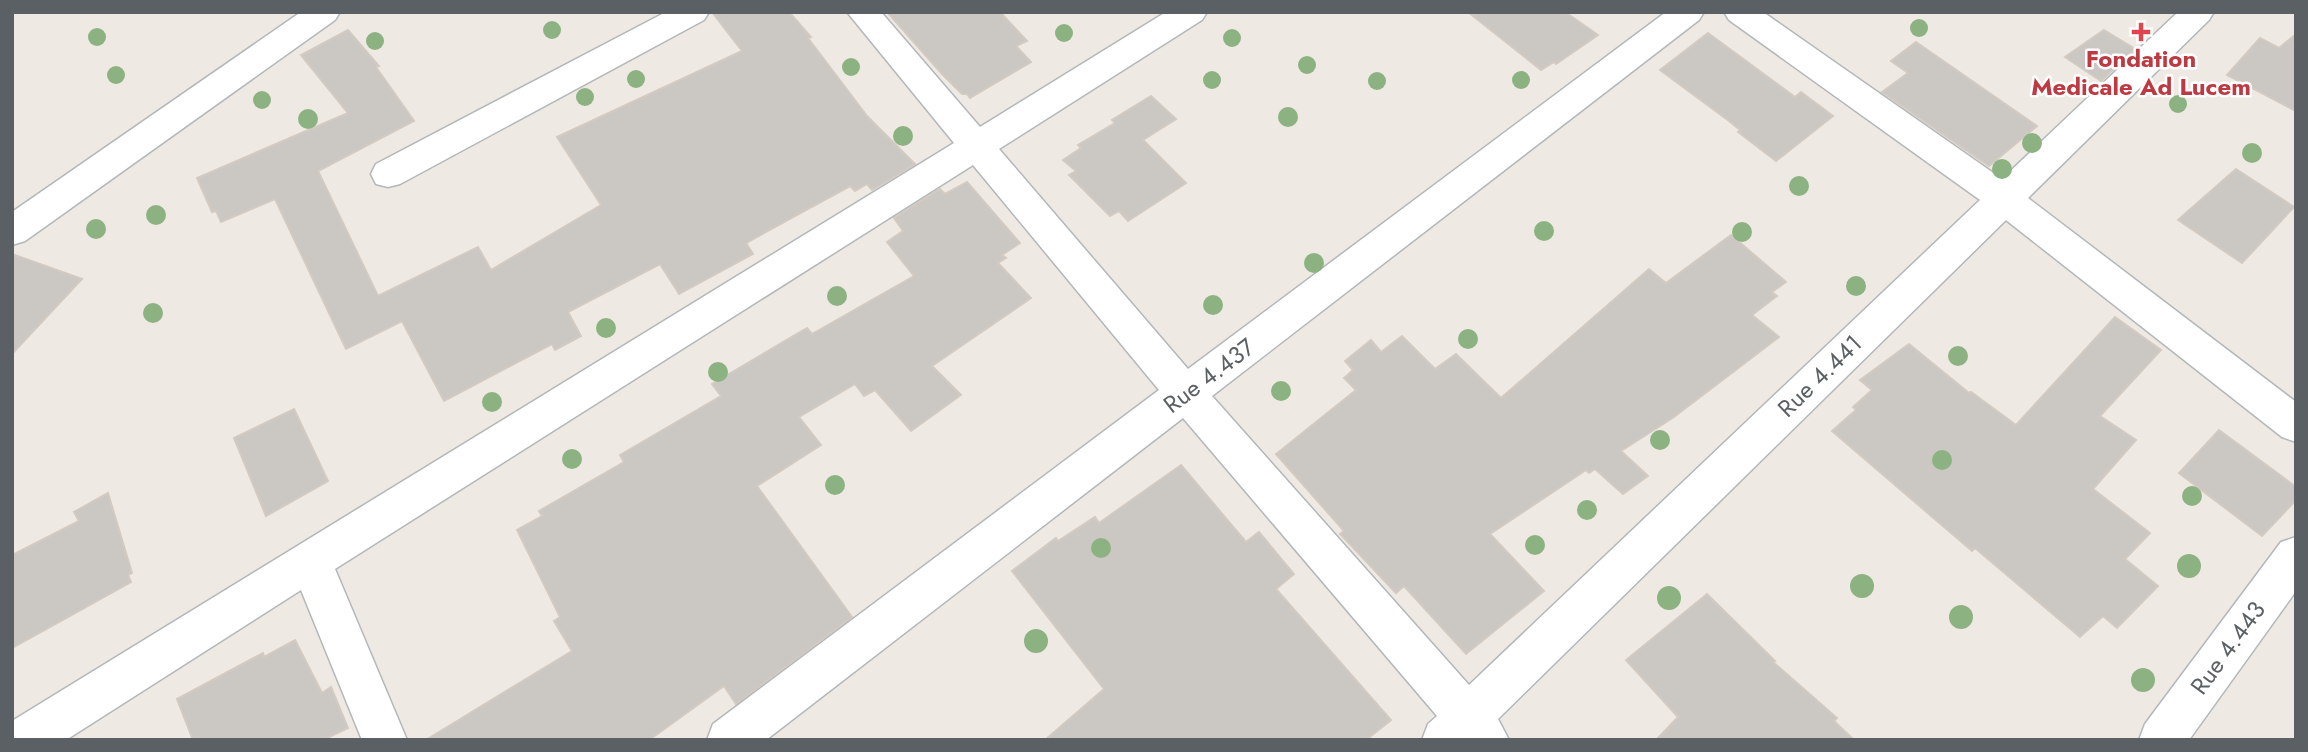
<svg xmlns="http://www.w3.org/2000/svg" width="2308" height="752" font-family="Jost,sans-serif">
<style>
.building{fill:#cbc7c2;stroke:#d3cac1;stroke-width:2}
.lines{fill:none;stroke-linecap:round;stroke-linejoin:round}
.minor-casing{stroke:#b3b7ba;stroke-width:3}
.minor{fill:#fff;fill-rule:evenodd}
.tree{fill:#8cb282}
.health-dot{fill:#e0444e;stroke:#fff;stroke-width:2.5}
.labels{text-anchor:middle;stroke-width:5;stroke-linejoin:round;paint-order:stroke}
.health-label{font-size:24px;font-weight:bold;fill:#be3a42;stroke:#fff}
.street-label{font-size:24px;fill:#5b6064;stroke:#fff}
</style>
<rect width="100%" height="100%" fill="#eeeae3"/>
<g class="building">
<path d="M712,12H789L811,37L808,38L867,116L915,164L872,190L867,184L855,191L850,186L746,243L753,254L679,294L660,264L568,312L581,336L555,350L552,344L444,401L402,321L346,349L275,199L221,222L216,211L212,212L197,178L348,113L301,55L348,30L379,66L376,67L414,121L318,171L378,296L478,247L491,270L601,205L557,137L742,51Z"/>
<path d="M887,12H1000L1027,41L1016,46L1031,62L970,98L967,94H962L942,74Z"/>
<path d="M1468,12H1565L1598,35L1556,64L1554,62L1541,70Z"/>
<path d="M2104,30L2135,49L2101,81L2065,57Z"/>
<path d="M1708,33L1795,97L1801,92L1833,116L1776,161L1738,132L1740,130L1729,121L1660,70Z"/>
<path d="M2296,34V111L2227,75L2260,38L2279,48Z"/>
<path d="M1916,42L2037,126L1989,166L1882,92L1908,73L1891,61Z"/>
<path d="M1151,96L1176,119L1143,140L1186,183L1128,221L1119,211L1110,216L1069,175L1076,171L1063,160L1081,148L1078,145L1115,123L1112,120Z"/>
<path d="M2236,169L2294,207L2242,263L2178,220Z"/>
<path d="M967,182L1020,243L1002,255L1006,258L998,263L1031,298L932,366L961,395L911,431L875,390L864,396L855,384L799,417L821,445L757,486L852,617L736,704L724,686L649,740H426L572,651L554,621L560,617L517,530L542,516L539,511L624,462L620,455L721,396L712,384L807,328L812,334L914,276L887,242L903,231L894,218L940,189L945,194Z"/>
<path d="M1731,235L1786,282L1772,292L1777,296L1752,315L1779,337L1674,417L1621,451L1648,476L1623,494L1595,469L1589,473L1586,470L1490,534L1544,591L1466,654L1404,586L1396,593L1340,534L1344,531L1276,454L1356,390L1344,378L1353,370L1345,361L1371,340L1381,352L1402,336L1435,369L1456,354L1501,398L1649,269L1666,283Z"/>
<path d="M12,254L82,279L12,354Z"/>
<path d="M2115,317L2161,350L2100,416L2136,440L2093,489L2150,533L2125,559L2158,586L2117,628L2103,616L2080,637L1975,548L1972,551L1832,431L1856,410L1853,407L1872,390L1860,380L1909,344L1969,393L1971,392L2016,425Z"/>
<path d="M294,409L328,481L266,516L234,438Z"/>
<path d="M2219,430L2296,487V500L2262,536L2179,473Z"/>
<path d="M1181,465L1246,542L1259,532L1294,574L1276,589L1391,720L1366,740H1045L1104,689L1012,571L1056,538L1058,541L1095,517L1099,523Z"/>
<path d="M108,493L132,573L128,575L131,582L12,648V555L79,521L74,512Z"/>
<path d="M1707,594L1775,661L1773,662L1837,718L1834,721L1854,740H1656L1678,717L1626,660Z"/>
<path d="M295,640L322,693L331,687L348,728L323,740H193L177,699L263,653L264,657Z"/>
</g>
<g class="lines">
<g class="minor-casing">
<g id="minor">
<path d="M301,12H340L335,20L25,241L12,245V212Z"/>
<path d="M666,12H709L704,20L400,184L388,187L376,184L371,174L376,164Z"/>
<path d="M847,12H881L980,127L1166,12H1207L1202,20L999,149L1188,369L1666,12H1704L1699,20L1212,396L1469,685L1980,200L1729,20L1724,12H1763L2002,179L2178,12H2214L2209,20L2028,198L2296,402V442L2282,437L2006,220L1498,719L1509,740H1422L1428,724L1437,716L1183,418L766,740H707L713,724L1159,390L973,165L335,569L407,740H362L301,590L66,740H12V721L954,143Z"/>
<path d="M2296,537V591L2189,740H2139L2145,724L2281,542Z"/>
</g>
</g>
<use href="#minor" class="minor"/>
</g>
<g class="tree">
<circle cx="1919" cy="28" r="9"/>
<circle cx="552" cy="30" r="9"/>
<circle cx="1064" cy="33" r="9"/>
<circle cx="97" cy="37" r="9"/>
<circle cx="1232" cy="38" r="9"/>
<circle cx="375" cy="41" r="9"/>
<circle cx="1307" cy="65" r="9"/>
<circle cx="851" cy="67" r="9"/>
<circle cx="116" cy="75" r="9"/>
<circle cx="636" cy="79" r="9"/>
<circle cx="1212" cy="80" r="9"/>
<circle cx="1521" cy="80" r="9"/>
<circle cx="1377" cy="81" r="9"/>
<circle cx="585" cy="97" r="9"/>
<circle cx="262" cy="100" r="9"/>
<circle cx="2178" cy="104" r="9"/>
<circle cx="1288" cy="117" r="10"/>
<circle cx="308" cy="119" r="10"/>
<circle cx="903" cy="136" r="10"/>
<circle cx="2032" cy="143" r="10"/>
<circle cx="2252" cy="153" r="10"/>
<circle cx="2002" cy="169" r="10"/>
<circle cx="1799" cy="186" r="10"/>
<circle cx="156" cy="215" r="10"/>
<circle cx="96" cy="229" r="10"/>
<circle cx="1544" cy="231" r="10"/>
<circle cx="1742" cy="232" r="10"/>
<circle cx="1314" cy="263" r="10"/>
<circle cx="1856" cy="286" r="10"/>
<circle cx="837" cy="296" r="10"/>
<circle cx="1213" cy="305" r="10"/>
<circle cx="153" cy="313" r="10"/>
<circle cx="606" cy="328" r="10"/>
<circle cx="1468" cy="339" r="10"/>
<circle cx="1958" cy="356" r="10"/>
<circle cx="718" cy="372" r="10"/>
<circle cx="1281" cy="391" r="10"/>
<circle cx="492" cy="402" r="10"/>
<circle cx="1660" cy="440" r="10"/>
<circle cx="572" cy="459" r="10"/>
<circle cx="1942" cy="460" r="10"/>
<circle cx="835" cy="485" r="10"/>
<circle cx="2192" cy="496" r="10"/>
<circle cx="1587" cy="510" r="10"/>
<circle cx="1535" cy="545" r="10"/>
<circle cx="1101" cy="548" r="10"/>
<circle cx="2189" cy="566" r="12"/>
<circle cx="1862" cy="586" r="12"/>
<circle cx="1669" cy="598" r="12"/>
<circle cx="1961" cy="617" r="12"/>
<circle cx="1036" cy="641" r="12"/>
<circle cx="2143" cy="680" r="12"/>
</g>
<path class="health-dot" d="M2137.5 21.5h7v7h7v7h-7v7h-7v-7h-7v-7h7z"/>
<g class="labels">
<g class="health-label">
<text x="2141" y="67">Fondation<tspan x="2141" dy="28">Medicale Ad Lucem</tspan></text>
</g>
<g class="street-label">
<text transform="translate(1209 376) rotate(-37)" y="8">Rue 4.437</text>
<text transform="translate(1820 376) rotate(-44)" y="8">Rue 4.441</text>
<text transform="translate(2228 648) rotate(-54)" y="8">Rue 4.443</text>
</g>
</g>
<rect width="2308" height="752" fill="none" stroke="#5b6064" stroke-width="28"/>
</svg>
